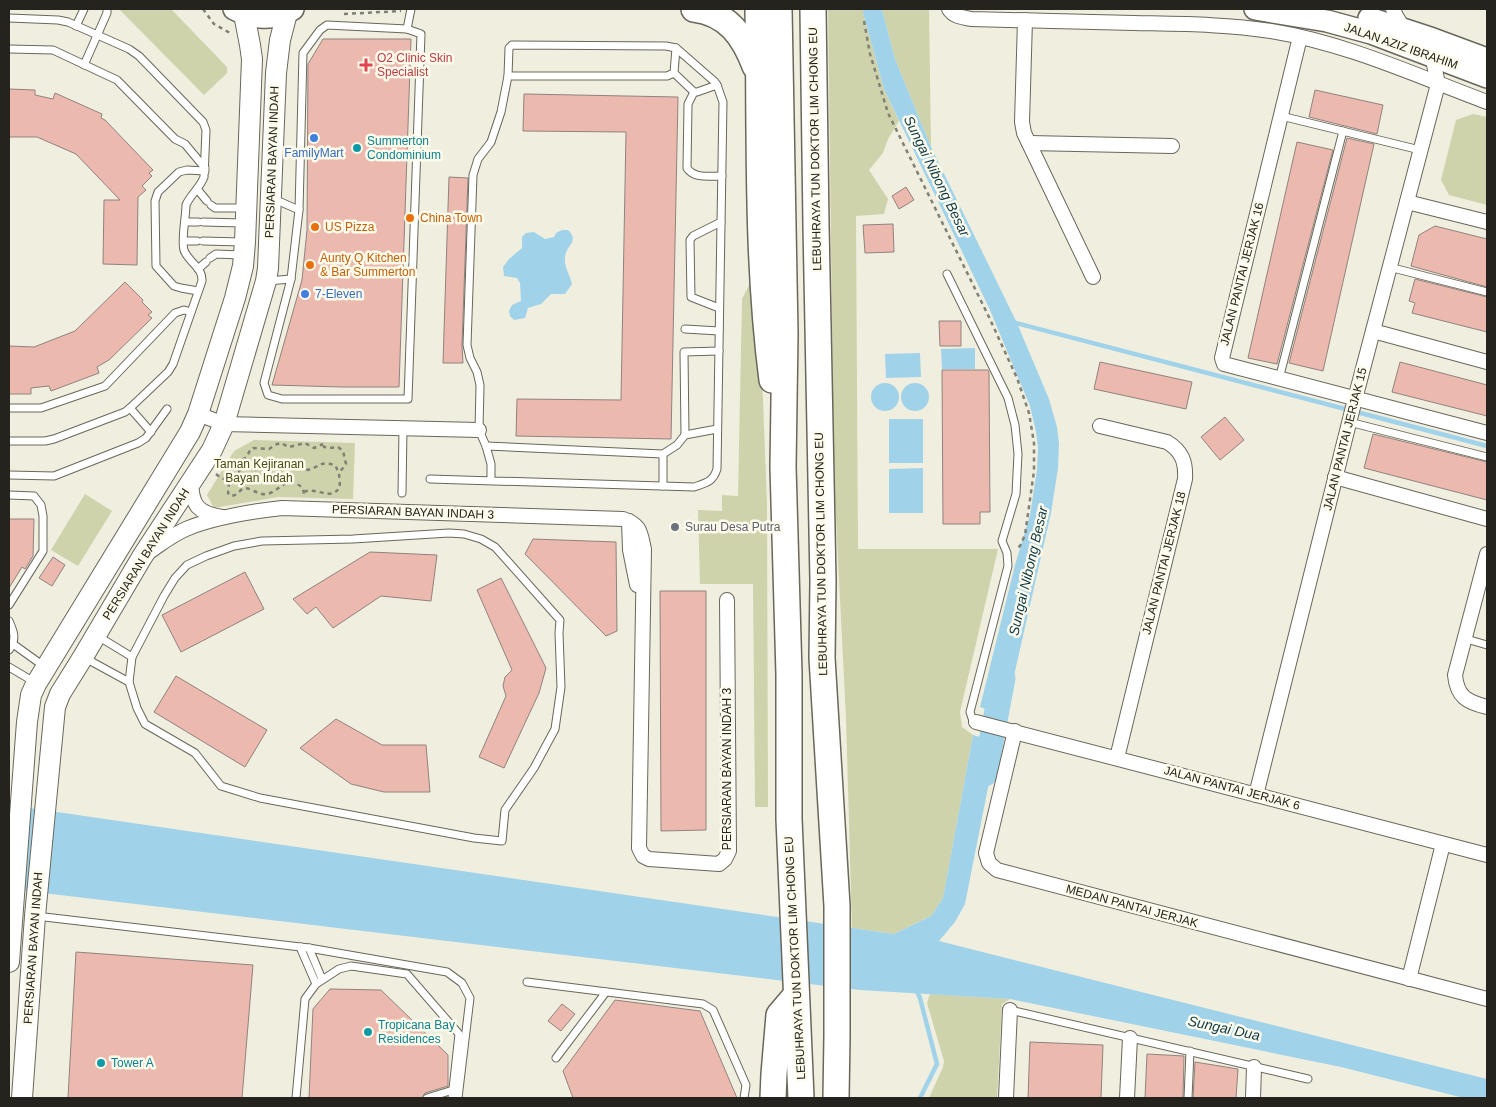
<svg xmlns="http://www.w3.org/2000/svg" width="1496" height="1107" font-family="Helvetica,sans-serif">
<style>
.green{fill:#cfd3ab}
.water{fill:#a0d3ea}
.lines{fill:none;stroke-linecap:round;stroke-linejoin:round}
.stream{stroke:#a0d3ea;stroke-width:4.5}
.river{stroke:#a0d3ea;stroke-width:25}
.building{fill:#ecb9af;stroke:#91827f}
.lane-casing{stroke:#69675a;stroke-width:9}
.street-casing{stroke:#69675a;stroke-width:16}
.secondary-casing{stroke:#69675a;stroke-width:22}
.primary-casing{stroke:#69675a;stroke-width:24}
.highway-casing{stroke:#69675a;stroke-width:28}
.path{stroke:#818076;stroke-width:2.5;stroke-dasharray:4 4;stroke-linecap:butt}
.lane{stroke:#fff;stroke-width:7}
.street{stroke:#fff;stroke-width:14}
.secondary{stroke:#fff;stroke-width:20}
.primary{stroke:#fff;stroke-width:21}
.highway{stroke:#fff;stroke-width:25}
.health-dot{fill:#e0444e;stroke:#fdfbec;stroke-width:2}
.shop-dot{fill:#3f7fe0;stroke:#fdfbec;stroke-width:2}
.culture-dot{fill:#0f9aa8;stroke:#fdfbec;stroke-width:2}
.food-dot{fill:#e8710a;stroke:#fdfbec;stroke-width:2}
.worship-dot{fill:#6b7280;stroke:#fdfbec;stroke-width:2}
.labels{text-anchor:middle;stroke-width:5;stroke-linejoin:round;paint-order:stroke}
.street-label{font-size:12px;fill:#24231e;stroke:#fdfbec}
.health-label{font-size:12px;fill:#be3a42;stroke:#fdfbec;text-anchor:start}
.culture-label{font-size:12px;fill:#0d838f;stroke:#fdfbec;text-anchor:start}
.shop-label{font-size:12px;fill:#366cbe;stroke:#fdfbec}
.food-label{font-size:12px;fill:#c56008;stroke:#fdfbec;text-anchor:start}
.park-label{font-size:12px;fill:#494c17;stroke:#fdfbec}
.worship-label{font-size:12px;fill:#5b616d;stroke:#fdfbec;text-anchor:start}
.water-label{font-size:14px;font-style:italic;fill:#0c3849;stroke:#fdfbec}
</style>
<rect width="100%" height="100%" fill="#f0eedf"/>
<g class="green">
<path d="M119,9H171L227,67V73L204,95Z"/>
<path d="M828,9H862L884,89L899,121L888,139L883,153L869,170L888,199L884,214L856,216L858,549H998L960,712L962,727L973,735L943,898L931,916L894,934L852,928L846,718L834,481Z"/>
<path d="M882,9H929L931,147L895,59Z"/>
<path d="M1473,114L1487,117V205L1449,195L1441,180L1456,120Z"/>
<path d="M750,203L763,399L767,504L768,807H755L753,584H700L698,510L722,511V495L738,496L742,299L751,281Z"/>
<path d="M254,440L355,443L353,499L278,497L214,508L207,495L234,451Z"/>
<path d="M85,494L112,511L78,566L51,550Z"/>
<path d="M930,994L1010,999L1002,1004L997,1098H929L943,1067L944,1061L927,1003Z"/>
</g>
<g class="water">
<path d="M862,9H882L895,59L931,147L1017,323L1049,399L1057,427L1059,444L1058,468L1051,513L1005,715L980,707L1015,565L1030,515L1037,470L1038,448L1036,432L1030,406L990,310L884,89Z"/>
<path d="M562,230H568C580,242 566,245 565,257C564,268 570,274 572,284L565,294H551L541,304L528,308L525,318L514,320L510,316L509,311L512,305L521,301L520,283L517,278L504,276L503,267L509,259L522,248V237L526,233L534,232L545,239L554,237L556,233Z"/>
<path d="M975,348V369H942L941,349Z"/>
<path d="M920,353L921,377L886,378L885,354Z"/>
<circle cx="885" cy="397" r="14"/>
<circle cx="915" cy="397" r="14"/>
<rect x="889" y="419" width="34" height="44"/>
<path d="M923,468V513H889V469Z"/>
<path d="M973,735L997,742L965,904L955,922L939,941L1487,1079V1098H1464L1341,1067L1010,999L860,990L9,889V805L894,934L931,916L943,898Z"/>
</g>
<g class="lines">
<g class="stream">
<path d="M1012,322L1487,446"/>
<path d="M916,989L920,998L937,1064L920,1098"/>
</g>
<path class="river" d="M985,774L1003,678"/>
</g>
<g class="building">
<path d="M323,39H411L399,387H341L272,385L302,280L307,230L308,64Z"/>
<path d="M9,89L35,90V95L53,99L55,93L102,114L101,118L105,120L153,170L149,173L152,176L142,186L146,190L138,197L137,265L103,264L104,200H120L76,154L37,137H9Z"/>
<path d="M1315,90L1383,105L1377,134L1309,117Z"/>
<path d="M524,94L678,97L671,439L516,436L517,399L621,400L626,132L523,131Z"/>
<path d="M1347,138L1374,144L1323,371L1289,363Z"/>
<path d="M1297,142L1333,150L1277,364L1248,358Z"/>
<path d="M449,177L468,178L462,345L463,363H443Z"/>
<path d="M906,187L914,200L899,209L892,196Z"/>
<path d="M893,224L894,252L865,253L863,225Z"/>
<path d="M1435,226L1487,239V287L1411,266L1419,235Z"/>
<path d="M1415,279L1487,297V332L1412,313L1415,303L1409,301Z"/>
<path d="M125,282L143,300L142,302L152,312L148,315L152,318L109,360L97,367L99,373L51,391L49,386L31,388V394H9V346L34,347L75,331Z"/>
<path d="M939,321H961V346H940Z"/>
<path d="M1100,362L1192,382L1186,409L1094,389Z"/>
<path d="M1400,362L1487,385V416L1392,392Z"/>
<path d="M942,370H988L989,372L990,512H980V524H943Z"/>
<path d="M1225,417L1244,440L1220,460L1201,437Z"/>
<path d="M1373,434L1487,462V500L1364,468Z"/>
<path d="M9,519H34L33,556L25,569L22,567L9,588Z"/>
<path d="M533,539L616,542L617,631L606,636L525,554Z"/>
<path d="M370,552L437,555L431,601L381,596L333,628L316,607L307,614L293,599Z"/>
<path d="M53,557L65,565L52,586L39,578Z"/>
<path d="M245,572L264,609L181,652L162,615Z"/>
<path d="M501,578L546,668L539,693L504,768L479,757L506,696L503,686L505,677L512,670L477,590Z"/>
<path d="M660,591H706V830L661,831Z"/>
<path d="M176,676L267,730L245,767L154,712Z"/>
<path d="M336,719L382,745H426L430,792H384L351,784L300,748Z"/>
<path d="M76,952L253,965L242,1098H68Z"/>
<path d="M330,989L381,990L448,1055V1086L425,1093L422,1098H309L313,1009Z"/>
<path d="M615,1000L700,1011L737,1098H573L563,1071Z"/>
<path d="M562,1004L575,1014L561,1031L548,1021Z"/>
<path d="M1030,1042L1103,1045L1101,1098H1028Z"/>
<path d="M1147,1054L1184,1056L1183,1098H1145Z"/>
<path d="M1195,1062L1238,1069L1236,1098H1193Z"/>
</g>
<g class="lines">
<g class="lane-casing">
<g id="lane">
<path d="M9,18L58,20L68,22L129,49L139,56L203,122L206,130L204,177C200,188 190,195 186,205C186,216 181,241 184,250C188,262 203,267 202,281L173,364L168,372L130,408L125,412L54,439L45,441H9"/>
<path d="M327,25L407,29L421,34L408,399H282L268,395L264,383L291,279L299,210L303,53L320,30Z"/>
<path d="M76,26L84,9"/>
<path d="M407,29L411,9"/>
<path d="M676,48L674,73L694,92H697L717,85"/>
<path d="M9,49L53,50L117,80L175,139L185,144L205,168"/>
<path d="M84,65L107,13V9"/>
<path d="M508,76H667L674,73"/>
<path d="M694,92L688,104L687,168C694,179 710,176 722,176"/>
<path d="M1281,116L1420,150"/>
<path d="M197,189L207,201"/>
<path d="M274,199L299,210"/>
<path d="M211,205L215,208H245"/>
<path d="M185,222H198"/>
<path d="M203,222L243,223"/>
<path d="M184,241H197"/>
<path d="M203,241L242,242"/>
<path d="M210,258L216,254L242,255"/>
<path d="M1389,267L1487,292"/>
<path d="M198,269L206,262"/>
<path d="M947,274L1008,398L1015,425L1018,454L1016,494L1002,541L1007,553L1008,566L970,712L972,718L976,722"/>
<path d="M267,281L291,279"/>
<path d="M198,291L181,288L174,286L156,266L155,201L158,192L179,172L187,170L205,171"/>
<path d="M719,308L691,297L690,240L693,236L721,222"/>
<path d="M685,329L719,331"/>
<path d="M1279,379L1343,131"/>
<path d="M9,408H41L105,386L175,313L184,310L191,312"/>
<path d="M130,408L151,432"/>
<path d="M1349,422L1487,457"/>
<path d="M685,435L684,352L719,351"/>
<path d="M486,446L663,454L677,445L685,435L717,429"/>
<path d="M9,475L54,476L138,443L146,438L167,409"/>
<path d="M430,479L694,487C706,483 713,482 717,469L723,102L717,85L715,82L676,48L666,46L512,45L509,48L508,76L501,112L491,142L478,159L473,175L467,345L470,358L477,372L480,385L479,430L486,446L491,464V481"/>
<path d="M663,486V454"/>
<path d="M402,493L403,428"/>
<path d="M9,495L34,496L41,505L43,516V551L9,605"/>
<path d="M449,533L464,534L481,539L495,547L560,620L559,633L561,687L555,729L534,768L505,810L502,841L474,838L260,798L221,786L195,753L145,724L137,708L129,682L132,657L164,596L175,578L187,565L206,556L234,546L262,541L353,539Z"/>
<path d="M9,621C14,632 17,639 9,650"/>
<path d="M96,635L132,657"/>
<path d="M1463,638L1487,645"/>
<path d="M13,644L45,667"/>
<path d="M85,658L129,682"/>
<path d="M9,667L36,683"/>
<path d="M36,916L309,948L447,972L462,983L470,998L458,1098"/>
<path d="M300,947L316,984"/>
<path d="M309,948L322,979"/>
<path d="M527,982L703,1004L713,1010L746,1085L744,1098"/>
<path d="M1010,1010L1308,1079"/>
<path d="M556,1058L606,992"/>
<path d="M296,1098L305,999L316,984L339,969L351,966L407,974L459,1034L452,1098"/>
<path d="M427,1098L453,1090"/>
<path d="M1188,1098L1190,1051"/>
</g>
</g>
<g class="street-casing">
<g id="street">
<path d="M949,9C954,17 962,17 971,19C1025,20 1080,22 1134,23C1180,24 1226,24 1271,31C1346,43 1417,76 1487,102"/>
<path d="M1393,9L1396,16L1404,29"/>
<path d="M1025,20L1022,122L1024,133L1093,277"/>
<path d="M1300,37L1222,358L1224,364L1487,433"/>
<path d="M1029,143L1172,146"/>
<path d="M1407,202L1487,222"/>
<path d="M1373,331L1487,362"/>
<path d="M198,414L224,424L479,430"/>
<path d="M1100,426L1167,442C1182,451 1186,462 1185,479L1117,758"/>
<path d="M1335,477L1487,519"/>
<path d="M191,482C192,506 198,513 222,517"/>
<path d="M629,521L630,550L637,585"/>
<path d="M149,552C161,544 172,535 186,529C211,518 254,511 282,508L623,519C641,525 640,532 644,549L639,848L643,856L649,859L719,864L725,859L729,851L727,600"/>
<path d="M1487,554L1455,675C1457,697 1467,702 1487,707"/>
<path d="M976,722L1487,855"/>
<path d="M1015,731L986,853L989,863L997,870L1487,999"/>
<path d="M1256,795L1355,399L1438,84L1432,55"/>
<path d="M1409,979L1443,844"/>
<path d="M1006,1098L1010,1010"/>
<path d="M1127,1098L1130,1038"/>
<path d="M1253,1098L1254,1067"/>
</g>
</g>
<g class="secondary-casing">
<g id="secondary">
<path d="M9,962L27,722L31,695L36,684L190,432L198,414L235,298L243,266L245,242L252,59L250,45L244,14"/>
<path d="M22,1098L35,916L55,707L60,694L83,657L142,557L212,450L224,424L266,281L268,268L276,73L280,40L287,13"/>
</g>
</g>
<g class="primary-casing">
<g id="primary">
<path d="M234,9C253,19 274,21 293,9"/>
<path d="M1255,9L1327,21L1371,33L1487,77"/>
<path d="M1369,18L1433,39L1487,59"/>
</g>
</g>
<g class="highway-casing">
<g id="highway">
<path d="M694,9C728,13 744,37 755,66"/>
<path d="M758,9C760,132 756,257 772,380"/>
<path d="M779,9L785,334L783,467L789,674V819L801,1098"/>
<path d="M813,9L816,225L823,581L822,658L837,906V1036L836,1098"/>
<path d="M773,1098L774,1074L779,1015L796,995"/>
</g>
</g>
<g class="path">
<path d="M203,9L214,24L230,33"/>
<path d="M344,14L401,11"/>
<path d="M864,21L870,54L888,113L988,315L1017,378L1029,413L1034,443V471L1025,535L1020,546L1016,549"/>
<path d="M238,462L256,470H260L269,465L280,467L297,466L308,470C321,466 320,461 335,465L339,473"/>
<path d="M216,474L221,478L227,480L229,483L228,493L231,496L235,495C237,494 239,492 241,490C248,484 257,496 267,494C281,491 285,474 303,488L304,495"/>
<path d="M229,483C243,479 239,473 238,462L247,457L250,450L253,448L269,449L277,444L281,443L289,447L305,443L314,448L323,444"/>
<path d="M304,492C316,486 331,502 340,487L339,473L346,464L343,451L338,447L330,448L324,447L323,444"/>
</g>
<use href="#lane" class="lane"/>
<use href="#street" class="street"/>
<use href="#secondary" class="secondary"/>
<use href="#primary" class="primary"/>
<use href="#highway" class="highway"/>
</g>
<path class="health-dot" d="M363.5 57.5h5v5h5v5h-5v5h-5v-5h-5v-5h5z"/>
<g class="shop-dot">
<circle cx="314" cy="138" r="5"/>
<circle cx="305" cy="294" r="5"/>
</g>
<g class="culture-dot">
<circle cx="357" cy="148" r="5"/>
<circle cx="368" cy="1032" r="5"/>
<circle cx="101" cy="1063" r="5"/>
</g>
<g class="food-dot">
<circle cx="410" cy="218" r="5"/>
<circle cx="315" cy="227" r="5"/>
<circle cx="310" cy="265" r="5"/>
</g>
<circle class="worship-dot" cx="675" cy="527" r="5"/>
<g class="labels">
<g class="street-label">
<text transform="translate(1401 46) rotate(19)" y="4">JALAN AZIZ IBRAHIM</text>
<text transform="translate(815 149) rotate(-91)" y="4">LEBUHRAYA TUN DOKTOR LIM CHONG EU</text>
<text transform="translate(272 162) rotate(-88)" y="4">PERSIARAN BAYAN INDAH</text>
<text transform="translate(1242 274) rotate(-76)" y="4">JALAN PANTAI JERJAK 16</text>
<text transform="translate(1345 439) rotate(-76)" y="4">JALAN PANTAI JERJAK 15</text>
<text transform="translate(413 512) rotate(2)" y="4">PERSIARAN BAYAN INDAH 3</text>
<text transform="translate(146 554) rotate(-58)" y="4">PERSIARAN BAYAN INDAH</text>
<text transform="translate(821 554) rotate(-91)" y="4">LEBUHRAYA TUN DOKTOR LIM CHONG EU</text>
<text transform="translate(1164 563) rotate(-76)" y="4">JALAN PANTAI JERJAK 18</text>
<text transform="translate(727 769) rotate(-90)" y="4">PERSIARAN BAYAN INDAH 3</text>
<text transform="translate(1232 788) rotate(15)" y="4">JALAN PANTAI JERJAK 6</text>
<text transform="translate(1132 906) rotate(15)" y="4">MEDAN PANTAI JERJAK</text>
<text transform="translate(33 948) rotate(-86)" y="4">PERSIARAN BAYAN INDAH</text>
<text transform="translate(795 958) rotate(-93)" y="4">LEBUHRAYA TUN DOKTOR LIM CHONG EU</text>
</g>
<g class="health-label">
<text x="377" y="62">O2 Clinic Skin<tspan x="377" dy="14">Specialist</tspan></text>
</g>
<g class="culture-label">
<text x="367" y="145">Summerton<tspan x="367" dy="14">Condominium</tspan></text>
<text x="378" y="1029">Tropicana Bay<tspan x="378" dy="14">Residences</tspan></text>
<text x="111" y="1067">Tower A</text>
</g>
<g class="shop-label">
<text x="314" y="157">FamilyMart</text>
<text x="315" y="298" text-anchor="start">7-Eleven</text>
</g>
<g class="food-label">
<text x="420" y="222">China Town</text>
<text x="325" y="231">US Pizza</text>
<text x="320" y="262">Aunty Q Kitchen<tspan x="320" dy="14">&amp; Bar Summerton</tspan></text>
</g>
<g class="park-label">
<text x="259" y="468">Taman Kejiranan<tspan x="259" dy="14">Bayan Indah</tspan></text>
</g>
<g class="worship-label">
<text x="685" y="531">Surau Desa Putra</text>
</g>
<g class="water-label">
<text transform="translate(937 176) rotate(64)" y="5">Sungai Nibong Besar</text>
<text transform="translate(1028 571) rotate(-77)" y="5">Sungai Nibong Besar</text>
<text transform="translate(1224 1028) rotate(12)" y="5">Sungai Dua</text>
</g>
</g>
<rect width="1496" height="1107" fill="none" stroke="#24231e" stroke-width="20"/>
</svg>
